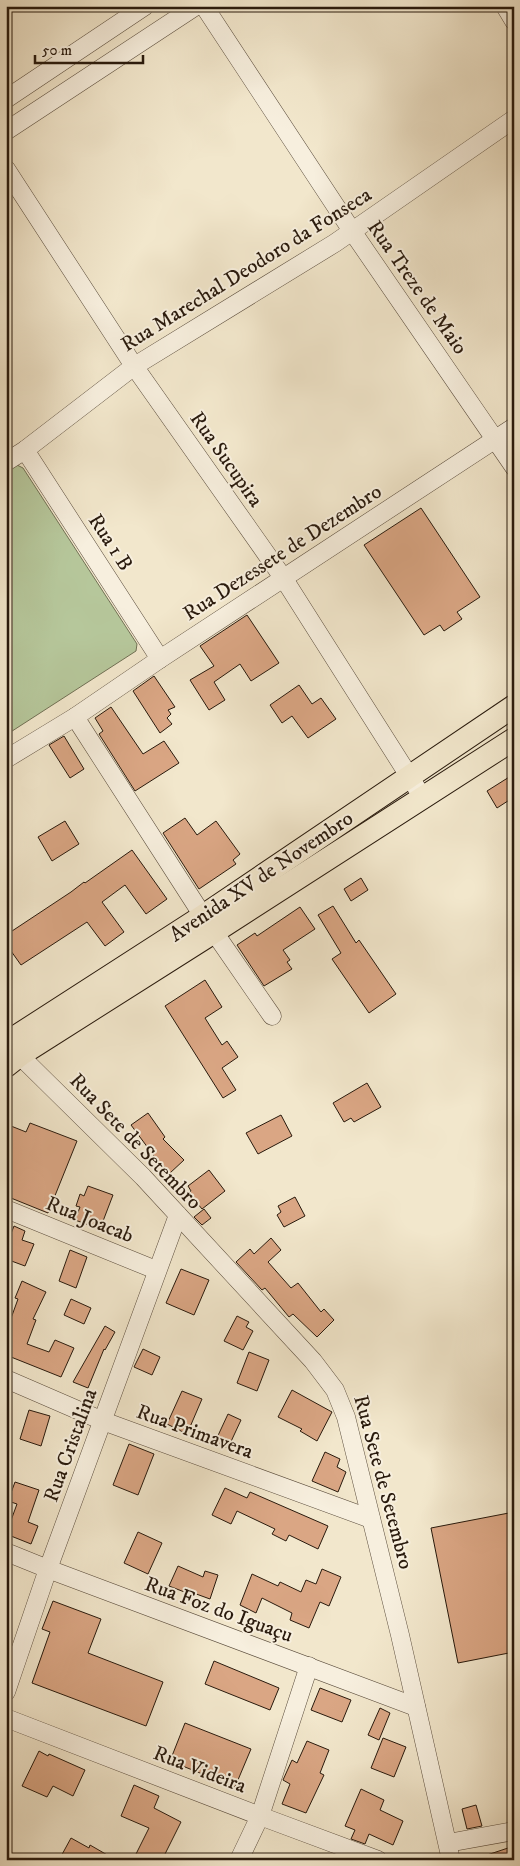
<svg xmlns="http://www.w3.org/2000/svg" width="520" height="1866" font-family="'IM FELL DW Pica',serif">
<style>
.green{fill:#b6c79b;stroke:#707054}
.building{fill:#daa684;stroke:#291a0d}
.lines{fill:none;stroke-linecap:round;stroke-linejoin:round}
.minor-casing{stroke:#5b4d3d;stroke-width:19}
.major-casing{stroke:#291a0d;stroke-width:24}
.minor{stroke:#f7efde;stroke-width:18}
.major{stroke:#f2e7cc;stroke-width:22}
.labels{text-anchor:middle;stroke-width:4;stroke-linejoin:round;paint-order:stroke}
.street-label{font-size:21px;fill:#291a0d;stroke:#f7efde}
</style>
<rect width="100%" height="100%" fill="#f2e7cc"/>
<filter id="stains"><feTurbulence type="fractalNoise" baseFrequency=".004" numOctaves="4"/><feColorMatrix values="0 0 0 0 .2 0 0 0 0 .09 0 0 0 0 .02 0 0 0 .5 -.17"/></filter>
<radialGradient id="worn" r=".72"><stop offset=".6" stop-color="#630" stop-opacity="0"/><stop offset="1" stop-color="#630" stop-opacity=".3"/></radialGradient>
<path class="green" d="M17,465L23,468L137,644L136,651L6,735V472Z"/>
<g class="building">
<path d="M421,508L480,597L457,612L462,619L444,631L440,625L424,635L364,545Z"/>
<path d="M247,615L279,663L251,681L240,664L214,682L225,700L209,710L190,680L214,666L200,646Z"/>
<path d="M154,676L175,707L168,710L171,714L167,718L172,724L160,733L133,691Z"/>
<path d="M299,685L312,704L321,698L336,719L308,738L292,716L282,723L270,705Z"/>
<path d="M111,707L143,754L164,741L179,763L135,791L99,734L103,731L95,718Z"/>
<path d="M64,736L84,769L70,778L49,745Z"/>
<path d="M514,774V797L497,808L487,791Z"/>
<path d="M185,818L197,835L216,821L240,854L233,860L236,864L199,889L163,833Z"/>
<path d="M65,821L79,844L52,861L38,837Z"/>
<path d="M132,850L167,899L146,914L125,885L102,902L124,932L105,946L87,922L21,965L6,944V935L71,892L84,882L85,883Z"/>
<path d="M361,878L368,890L351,901L344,889Z"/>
<path d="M333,906L356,943L359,940L396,994L369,1013L332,959L341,953L318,915Z"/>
<path d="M300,907L315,929L283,950L290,960L287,962L292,969L264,986L237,945L255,933L257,936Z"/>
<path d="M205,980L222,1007L205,1018L222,1045L227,1041L238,1057L222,1068L236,1090L223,1098L165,1006Z"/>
<path d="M367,1083L381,1107L354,1122L351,1118L344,1122L333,1103Z"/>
<path d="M148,1113L165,1137L163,1139L184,1160L170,1173L154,1156L131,1125Z"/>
<path d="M281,1115L292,1136L258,1154L246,1133Z"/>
<path d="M30,1123L77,1141L48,1213L6,1196V1124L26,1132Z"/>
<path d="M209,1170L225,1191L202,1209L189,1193L191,1191L188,1186Z"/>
<path d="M88,1186L113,1195L100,1229L75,1220L80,1207L76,1206L80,1194L84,1196Z"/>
<path d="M295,1197L305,1216L284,1227L277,1215L281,1212L278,1206Z"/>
<path d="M204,1209L211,1218L202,1225L194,1217Z"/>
<path d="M14,1226L25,1231L22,1240L34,1244L25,1266L6,1259V1246Z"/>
<path d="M271,1238L281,1250L268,1262L291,1288L298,1283L321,1312L324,1309L334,1320L317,1337L293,1314L289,1317L265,1288L262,1290L236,1262L250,1249L254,1254Z"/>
<path d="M70,1250L87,1257L76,1288L59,1281Z"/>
<path d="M181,1269L209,1280L194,1315L166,1303Z"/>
<path d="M22,1281L46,1292L33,1319L36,1320L27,1344L49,1352L55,1340L74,1348L61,1377L6,1355V1332L18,1299L15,1298Z"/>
<path d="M71,1299L91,1308L84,1324L64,1315Z"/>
<path d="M237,1316L249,1322L246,1327L253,1331L243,1350L224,1341Z"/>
<path d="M105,1326L115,1332L105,1350L104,1349L88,1388L73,1382Z"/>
<path d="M143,1349L160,1357L152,1375L134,1367Z"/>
<path d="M249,1352L269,1360L257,1391L237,1383Z"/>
<path d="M292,1390L332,1412L317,1441L300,1431L302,1429L278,1417Z"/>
<path d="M182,1391L202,1399L187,1434L167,1424Z"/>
<path d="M29,1410L50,1416L41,1446L20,1439Z"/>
<path d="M228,1414L241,1420L228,1448L215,1442Z"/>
<path d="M129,1444L154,1454L138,1495L113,1485Z"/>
<path d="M325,1452L340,1459L337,1467L346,1472L338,1492L312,1481Z"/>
<path d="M15,1482L39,1490L28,1522L38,1526L31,1544L6,1534L17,1504L8,1501Z"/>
<path d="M225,1488L247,1498L250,1492L328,1526L318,1549L289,1535L286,1541L272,1534L275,1529L237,1511L231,1524L212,1515Z"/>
<path d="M514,1512V1652L458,1663L431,1528Z"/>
<path d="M138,1532L162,1543L148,1574L124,1563Z"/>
<path d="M178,1566L203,1577L205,1571L218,1575L210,1599L188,1591L187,1593L169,1586Z"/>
<path d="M322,1569L341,1577L329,1606L320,1602L309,1628L290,1620L292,1613L262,1598L256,1613L240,1605L252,1574L278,1586L280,1582L301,1592L306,1580L316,1584Z"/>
<path d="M53,1601L101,1619L88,1653L163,1682L146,1726L32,1683L50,1632L42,1629Z"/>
<path d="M214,1661L279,1688L270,1710L205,1684Z"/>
<path d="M320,1688L351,1700L342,1722L311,1710Z"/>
<path d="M380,1708L390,1713L379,1740L368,1735Z"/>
<path d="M185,1723L251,1749L235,1787L170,1761Z"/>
<path d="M383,1738L406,1747L394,1777L371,1768Z"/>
<path d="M307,1741L329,1750L320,1773L324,1775L306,1813L282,1804L290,1784L283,1780L292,1760L297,1763Z"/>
<path d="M39,1751L48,1756L49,1754L85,1770L73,1796L53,1786L47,1797L22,1786Z"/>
<path d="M134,1785L159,1796L154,1808L181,1822L162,1860H133L149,1828L121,1816Z"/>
<path d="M361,1789L384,1800L380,1810L403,1821L393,1845L369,1834L365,1844L351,1839L355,1830L345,1826Z"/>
<path d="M476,1805L482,1826L467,1829L462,1809Z"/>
<path d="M71,1838L89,1848L90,1845L116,1860H59Z"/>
<path d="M514,1846V1860H478V1858Z"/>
</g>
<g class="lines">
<g class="minor-casing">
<g id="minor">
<path d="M204,6L352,231L514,467"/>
<path d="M505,6L514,21"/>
<path d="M6,99L145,6"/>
<path d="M6,131L196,6"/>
<path d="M6,169L134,366L284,579L423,798"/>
<path d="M25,450L160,659"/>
<path d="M6,462L25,450L133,367L335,243L514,119"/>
<path d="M75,717L203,916L272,1016"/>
<path d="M6,759L75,717L160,659L514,427"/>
<path d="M12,1048L143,1177L313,1361L335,1390L346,1417L400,1635L451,1860"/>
<path d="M6,1209L156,1270"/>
<path d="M6,1379L103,1421L371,1519"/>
<path d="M6,1552L48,1569L416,1707"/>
<path d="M6,1692L48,1569L178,1215"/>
<path d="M6,1718L260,1816L378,1860"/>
<path d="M448,1843L514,1831"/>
<path d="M239,1860L260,1816L309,1666"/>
</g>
</g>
<g class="major-casing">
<g id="major">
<path d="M6,1043L203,916L514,706"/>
<path d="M6,1066L20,1055L214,932L514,739"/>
</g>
</g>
<use href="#minor" class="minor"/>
<use href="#major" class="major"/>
</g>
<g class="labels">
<g class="street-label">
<text transform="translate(246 269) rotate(-32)" y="7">Rua Marechal Deodoro da Fonseca</text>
<text transform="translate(418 287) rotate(55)" y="7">Rua Treze de Maio</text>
<text transform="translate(227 459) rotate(55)" y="7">Rua Sucupira</text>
<text transform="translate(111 542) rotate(57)" y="7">Rua 1 B</text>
<text transform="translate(282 552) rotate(-33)" y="7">Rua Dezessete de Dezembro</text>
<text transform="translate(261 876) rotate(-34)" y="7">Avenida XV de Novembro</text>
<text transform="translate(136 1141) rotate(46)" y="7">Rua Sete de Setembro</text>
<text transform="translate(90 1219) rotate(22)" y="7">Rua Joacab</text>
<text transform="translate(195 1431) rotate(20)" y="7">Rua Primavera</text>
<text transform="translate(70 1445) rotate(-70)" y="7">Rua Cristalina</text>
<text transform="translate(384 1482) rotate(75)" y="7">Rua Sete de Setembro</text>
<text transform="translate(219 1609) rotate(20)" y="7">Rua Foz do Iguaçu</text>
<text transform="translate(200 1769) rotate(21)" y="7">Rua Videira</text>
</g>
</g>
<rect width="520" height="1866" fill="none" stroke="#f2e7cc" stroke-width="25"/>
<rect x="8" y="8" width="505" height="1851" fill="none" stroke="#291a0d" stroke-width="2.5"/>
<rect x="12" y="12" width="495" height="1841" fill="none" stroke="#291a0d"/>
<path d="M35 55v8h108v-8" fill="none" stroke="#291a0d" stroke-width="2.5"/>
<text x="42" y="55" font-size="15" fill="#291a0d" stroke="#f7efde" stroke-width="4" paint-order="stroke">50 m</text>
<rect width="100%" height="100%" filter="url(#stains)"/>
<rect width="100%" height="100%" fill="url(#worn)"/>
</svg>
